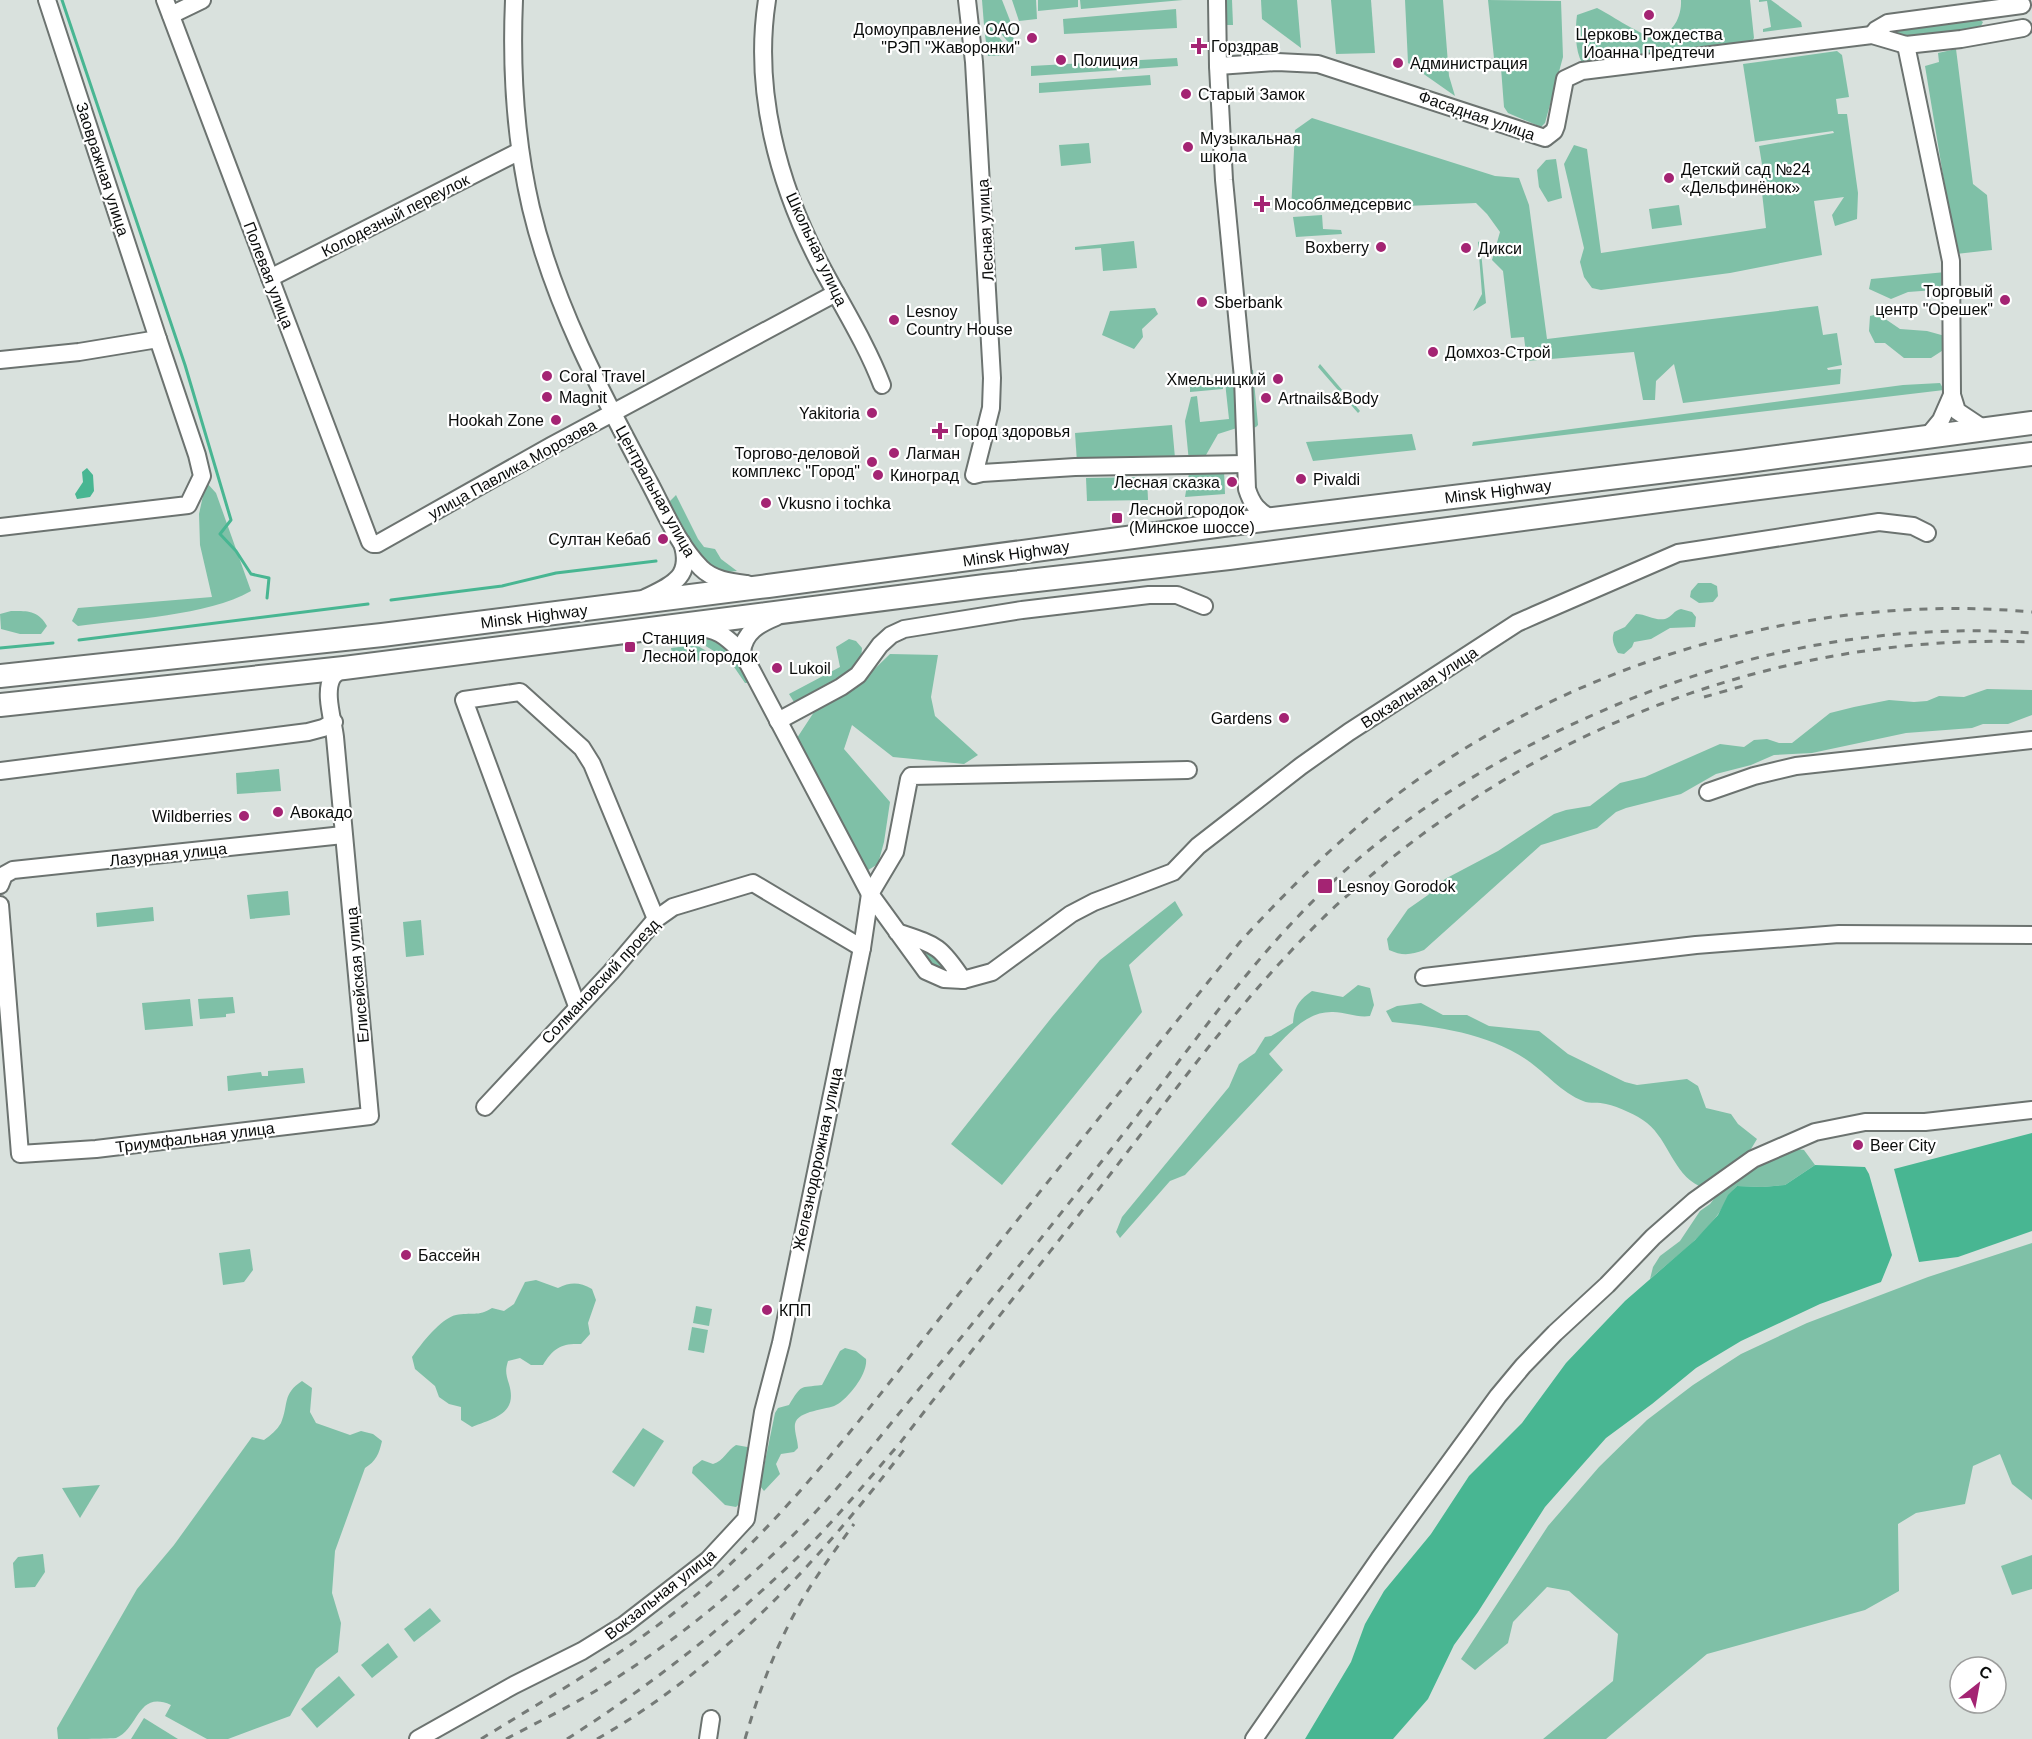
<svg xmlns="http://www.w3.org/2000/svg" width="2032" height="1739" font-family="Arial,sans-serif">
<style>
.green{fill:#7fc0a7}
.water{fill:#48b692}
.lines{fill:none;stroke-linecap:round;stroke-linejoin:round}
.stream{stroke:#48b692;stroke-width:3}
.minor-casing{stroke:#6c7370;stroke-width:20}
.highway-casing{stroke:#6c7370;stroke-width:26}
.minor{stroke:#fff;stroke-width:16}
.highway{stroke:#fff;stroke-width:22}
.rail{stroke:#757a77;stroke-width:3;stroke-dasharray:8 8;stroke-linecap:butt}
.poi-dot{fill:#a42473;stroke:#fff;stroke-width:2}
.labels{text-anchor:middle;stroke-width:4.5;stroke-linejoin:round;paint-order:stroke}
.poi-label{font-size:16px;fill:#0a0c0b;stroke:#fff;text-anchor:start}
.street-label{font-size:16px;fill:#0a0c0b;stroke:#fff}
</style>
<rect width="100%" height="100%" fill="#d9e1dd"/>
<g class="green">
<path d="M982,0H1002L1011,23L984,25Z"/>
<path d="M1012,0H1036L1037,19L1019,21Z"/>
<path d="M1038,0H1078V7L1038,11Z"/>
<path d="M1080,0H1183L1081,9Z"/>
<path d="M1221,0H1232L1233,25H1222Z"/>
<path d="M1261,0H1297L1301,48L1262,19Z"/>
<path d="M1331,0H1371L1375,53L1336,54Z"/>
<path d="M1405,0H1443L1449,76L1455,96L1408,63Z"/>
<path d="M1488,0L1561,1L1563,57L1545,123L1541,127L1508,113L1504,107L1501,68H1495Z"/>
<path d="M1681,0H1750L1754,38L1752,41L1582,63C1575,50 1575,30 1577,15L1597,8C1609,14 1636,32 1647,35C1670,41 1682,19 1681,0Z"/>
<path d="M1759,0H1771L1801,22L1802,27L1763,32V29L1771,27L1767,1L1759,2Z"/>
<path d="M1176,9L1177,28L1064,34L1063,19Z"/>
<path d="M1977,18L1983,22L1979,30C1951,34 1915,45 1888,32L1890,28Z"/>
<path d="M1012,26L1015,51L996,27Z"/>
<path d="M991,27L1013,55L988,56L984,28Z"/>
<path d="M1956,49L1973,184L1987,195L1992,250L1956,254L1925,66L1939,62L1938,53Z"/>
<path d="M1837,51L1842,55L1849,97L1836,99L1838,114H1847L1858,193L1857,219L1835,226L1832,215L1844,197L1814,201L1822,255L1730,273L1601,290L1592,288L1584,277L1580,262L1584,248L1564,164L1574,145L1587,149L1601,253L1766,228L1761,184L1765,183L1759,146L1834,133L1833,131L1755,142L1743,64Z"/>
<path d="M1177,58L1178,66L1031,76V66Z"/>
<path d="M1150,75L1151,85L1039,93V83Z"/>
<path d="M1312,118L1495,176L1519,178L1529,205L1547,339L1818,306L1823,335L1837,333L1842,365L1827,368L1828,370L1841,369L1840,384L1683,403L1674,364L1656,381L1655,400H1643L1634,352L1527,361L1524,337L1511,338L1503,271L1492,260L1500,232L1487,214L1476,203L1291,211L1295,130Z"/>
<path d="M1089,143L1091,163L1061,166L1059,145Z"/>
<path d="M1556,159L1562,198L1548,202L1539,187L1537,170L1546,160Z"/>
<path d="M1679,205L1682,225L1652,229L1649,209Z"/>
<path d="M1322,215L1323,229L1341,230L1342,234L1296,237L1293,217Z"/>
<path d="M1134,241L1137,268L1103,271L1101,248L1075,250V247Z"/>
<path d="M1480,241L1486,303L1473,311L1482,294L1478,242Z"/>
<path d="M1946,272L1947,282L1935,290L1908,292L1891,299L1869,289L1871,279Z"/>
<path d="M1155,308L1158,314L1142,329L1143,337L1134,349L1102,335L1110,311Z"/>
<path d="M1878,314L1900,329L1927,331L1945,336L1948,347L1931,358H1904L1885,343H1875L1869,331L1870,316Z"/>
<path d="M1320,364L1360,411L1358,413L1318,367Z"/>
<path d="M1247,368L1253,370L1258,425L1256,427L1253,428Z"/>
<path d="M1222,381L1223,389L1190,392V385Z"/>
<path d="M1238,381L1240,427L1218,434L1202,462H1189L1185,421L1191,397L1197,396L1200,422L1229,419L1225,382Z"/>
<path d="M1940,383L1944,390L1472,446L1473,442L1903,385Z"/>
<path d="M1172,425L1175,458L1077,462L1075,433Z"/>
<path d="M1412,434L1416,450L1313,461L1306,442Z"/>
<path d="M1190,467L1224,470L1225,494L1185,497Z"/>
<path d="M1147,477L1148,500L1087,501L1086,478Z"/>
<path d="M206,482L216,493L251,591C207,616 129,619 78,626L72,621L78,608L212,597L200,545L199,514Z"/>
<path d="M676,495L698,539L704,547L715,549L721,559L737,571L718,573L701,562L669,502Z"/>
<path d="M1698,583H1711L1717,586L1718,596L1713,602L1699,603L1690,597L1691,591Z"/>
<path d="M1681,609L1692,612L1696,617L1695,627L1670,628L1651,639L1634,642L1632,647L1624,654L1618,653C1614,646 1611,639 1614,632L1625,627L1636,614C1646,614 1655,621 1665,619C1672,617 1674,610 1681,609Z"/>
<path d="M11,611C27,611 38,610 47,626L41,634H20L1,629L0,614Z"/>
<path d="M711,637L730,648L748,683H745L730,661L696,640Z"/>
<path d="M849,639L856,641L862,648L861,660L854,669L794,702L789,694L840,667L836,647Z"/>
<path d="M696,645L719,658L673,664L671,648Z"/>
<path d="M890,654L938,655L931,697L935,716L978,755L964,764L893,757L852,725L844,749L890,802L884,842L878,864L865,872L797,738L816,709L857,686Z"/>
<path d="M1987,689L2032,690V715L2008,724H1983L1972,728L1906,733L1812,753L1774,755L1751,765L1716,774L1681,794L1626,808L1616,812L1597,828L1541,845L1424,950C1411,955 1402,956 1389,950L1387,939L1408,909L1428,895L1445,879L1498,851L1554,814L1566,810L1590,806L1620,783L1645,777L1720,744L1744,747L1754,740L1767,739L1779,743H1792L1830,713L1854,707L1889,700L1914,702L1927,701L1939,696L1964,697Z"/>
<path d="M279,769L281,791L237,794L236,773Z"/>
<path d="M288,891L290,915L250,919L247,895Z"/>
<path d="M1175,901L1183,915L1129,965L1142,1012L1002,1185L951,1144L1052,1017L1100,960Z"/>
<path d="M153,907L154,921L97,927L96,913Z"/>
<path d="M421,920L424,955L406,957L403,922Z"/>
<path d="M910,939L921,943L952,972L930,968Z"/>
<path d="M1358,985L1370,988L1374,1005L1370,1016C1357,1018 1346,1012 1333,1012C1305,1011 1287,1036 1269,1054L1283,1070L1185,1175L1170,1181L1120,1238L1116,1232L1122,1217L1229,1087L1239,1064L1255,1053L1265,1037L1271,1036L1293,1023C1294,1007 1299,1000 1312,991L1343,997Z"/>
<path d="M233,997L235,1013L226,1014V1017L200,1019L198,999Z"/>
<path d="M190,999L193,1026L145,1030L142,1003Z"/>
<path d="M1421,1003L1443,1015H1467L1489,1026L1539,1031L1568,1054L1625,1082L1637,1085L1687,1079L1698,1086L1706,1108L1731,1114L1738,1124L1757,1139L1751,1149L1699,1186C1673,1173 1669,1141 1647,1123C1637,1115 1619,1107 1606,1104C1599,1102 1590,1104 1583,1101C1562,1093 1546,1073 1527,1060C1487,1033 1439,1027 1392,1022L1386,1011L1397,1006Z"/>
<path d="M303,1068L305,1083L228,1091L227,1076L261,1072L262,1076H268V1071Z"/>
<path d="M1791,1148L1804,1150L1815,1165L1785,1185L1762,1187L1737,1186C1727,1196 1724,1207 1716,1217C1697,1241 1673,1259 1650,1279L1653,1267L1660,1256L1680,1241L1700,1211L1710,1204L1717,1195L1732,1182Z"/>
<path d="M2032,1243V1500L2012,1484L2000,1454L1973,1466L1965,1504L1916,1513L1898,1524L1899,1591L1865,1610L1707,1654L1606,1739H1543L1613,1681L1618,1634L1569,1591L1547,1587L1513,1622L1508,1643L1475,1670L1461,1659L1548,1526L1599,1467L1647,1420L1693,1385L1741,1354L1807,1323L1928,1277Z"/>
<path d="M250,1249L253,1270L244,1282L223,1285L219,1253Z"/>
<path d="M536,1280L558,1288C571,1282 579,1282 592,1289L596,1300L588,1323L590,1334L581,1344C562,1343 553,1348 543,1365H531L520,1358L508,1361C505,1371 506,1374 509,1384C518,1414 494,1418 472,1427L461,1420V1407L449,1404L439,1397L435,1386L415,1369L412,1357C421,1344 441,1318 456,1315C471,1312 478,1317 492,1308L504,1311L514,1304L525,1282Z"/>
<path d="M696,1306L712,1309L709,1326L693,1323Z"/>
<path d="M692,1327L708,1330L704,1353L688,1350Z"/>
<path d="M845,1348L856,1351L866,1359C868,1373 849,1398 836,1405C827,1410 798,1410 795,1424C794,1431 798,1441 798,1448L794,1452L781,1454L776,1464L780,1474L764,1491L760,1486L775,1413L778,1408L789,1405C802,1384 799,1388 822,1385L840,1351Z"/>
<path d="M302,1381L312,1388L310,1412L316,1423L350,1435L361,1431L373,1434L382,1441C379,1454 376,1461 365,1468L335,1551L332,1593L341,1623L338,1652L316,1669L290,1716L228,1739H207L165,1716L171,1705C137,1690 139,1729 116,1738C103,1739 73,1739 58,1739L57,1728L137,1589L174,1545L252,1437L264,1440C271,1435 277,1430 281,1423C289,1404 282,1394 302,1381Z"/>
<path d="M643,1428L664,1441L634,1487L612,1472Z"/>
<path d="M736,1445L753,1448L745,1499L736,1507L725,1505L692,1473L693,1467L702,1460L713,1464C724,1461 727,1450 736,1445Z"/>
<path d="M100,1485L80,1518L62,1488Z"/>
<path d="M43,1554L45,1572L35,1587L15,1588L13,1563L18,1557Z"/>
<path d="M2032,1555V1589L2012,1595L2001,1566Z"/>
<path d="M430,1608L441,1621L414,1642L404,1629Z"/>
<path d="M388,1643L398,1657L372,1678L361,1665Z"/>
<path d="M339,1676L355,1695L317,1728L301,1709Z"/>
<path d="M144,1718L178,1739H131Z"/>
</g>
<g class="water">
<path d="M87,468L93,475L94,491L90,497L77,499L75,494L83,482L82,472Z"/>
<path d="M2032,1133V1231L1958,1257L1919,1262L1894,1169Z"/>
<path d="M1815,1165L1865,1167L1869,1174L1892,1255L1881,1282L1820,1304L1741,1341L1696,1368L1652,1404L1606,1438L1545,1507L1478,1612L1454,1645L1428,1699L1393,1739H1305L1351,1662L1365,1624L1384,1591L1431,1534L1469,1476L1522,1423L1566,1363L1625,1301L1695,1240L1718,1215L1728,1195L1737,1186L1762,1187L1785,1185Z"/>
</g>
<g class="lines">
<g class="stream">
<path d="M62,0L185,365L231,520L220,534L236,551L251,574L269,578L267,598"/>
<path d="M391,600L502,586L556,573L656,561"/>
<path d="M79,640L368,604"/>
<path d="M0,648L53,643"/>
</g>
<g class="minor-casing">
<g id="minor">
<path d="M47,0L158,339"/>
<path d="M165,0L370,542L373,544H377L551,446L836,293"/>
<path d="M514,0C511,70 515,139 531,208C554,305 602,394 649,482C664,510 678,545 701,568C713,580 731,582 747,584"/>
<path d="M767,0C753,90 778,184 820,264C841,304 866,343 882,385"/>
<path d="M967,0L974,62L992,378L991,408L974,475L982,473L1075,467L1245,464"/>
<path d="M1217,0L1218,66L1224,180L1243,378L1247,489C1252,505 1258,511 1272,519"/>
<path d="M171,15L202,0"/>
<path d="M1872,35L1876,30L1888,23L2022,5"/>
<path d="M1906,45L1951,261L1952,395L1957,411L1984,429"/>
<path d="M1218,66L1277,62L1318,64L1545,138L1554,131L1556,126L1565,79L1582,71L1872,35L1906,45L1961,39L2023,28"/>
<path d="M270,278L520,151"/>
<path d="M0,360L79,352L158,339L197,455L202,476L188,505L0,527"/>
<path d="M1927,437L1941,420L1952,395"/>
<path d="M645,598C672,585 693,577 682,543"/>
<path d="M696,628C718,628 727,638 742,652L870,894L926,971L944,979L963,980C940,945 936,945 897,932"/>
<path d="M742,652C744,632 759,624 776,617"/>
<path d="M778,721L841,687L858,675L880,645L891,635L904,629L1022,610L1149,595H1177L1204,606"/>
<path d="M0,771L308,732L323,728L334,722"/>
<path d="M1708,792L1754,776L1796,766L2032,740"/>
<path d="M0,885L4,875L13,870L343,835"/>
<path d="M0,905L20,1154L96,1149L370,1116L335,737C333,720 324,693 332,678C335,673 339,671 344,668"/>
<path d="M1424,977L1696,945L1839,934L2032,935"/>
<path d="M963,980L992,972L1071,914L1094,902L1173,872L1198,846L1301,766L1349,732L1517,623L1535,615L1678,553L1879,522L1913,526L1927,533"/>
<path d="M577,1006L464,700L520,692L582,748L592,764L656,919"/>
<path d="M485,1107L611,972L656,919L673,907L753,883L862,948"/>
<path d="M418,1739L514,1685L582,1651L624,1625L708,1560L746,1519L763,1412L781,1343L862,948L870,894L895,852L909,779L911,776L1188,770"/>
<path d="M708,1739L711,1719"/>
<path d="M1254,1739L1379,1559L1498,1396L1523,1366L1555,1333L1607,1285L1653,1237L1694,1201L1753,1159L1815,1132L1865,1122H1925L2032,1110"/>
</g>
</g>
<g class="highway-casing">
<g id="highway">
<path d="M0,676L382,635L768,586L1223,525L1740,462L2032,423"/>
<path d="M0,705L344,668L985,586L1229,558L1735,491L2032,454"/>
</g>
</g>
<use href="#minor" class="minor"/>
<use href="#highway" class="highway"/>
<g class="rail">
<path d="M1704,697L1750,684"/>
<path d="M481,1739C564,1688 652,1638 723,1571C812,1487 883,1390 958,1295C1051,1177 1146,1060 1240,942C1292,885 1347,831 1410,785C1586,658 1816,592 2032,612"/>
<path d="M506,1739C538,1722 571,1706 602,1687C670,1645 729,1597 787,1541C839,1491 883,1432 929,1377C1004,1285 1078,1193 1150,1099C1213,1017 1271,936 1349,867C1441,786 1558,724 1673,683C1787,643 1911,624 2032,633"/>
<path d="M567,1739C651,1685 728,1625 800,1555C835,1520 867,1481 900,1443C970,1352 1042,1263 1112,1172C1179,1085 1244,996 1322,919C1343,898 1366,880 1388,861C1568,715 1799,633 2032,642"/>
<path d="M597,1739C721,1668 818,1562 904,1450"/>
<path d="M745,1739C759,1691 777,1643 802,1600C818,1573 836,1549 854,1524"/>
</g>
</g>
<g class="poi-dot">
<circle cx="1649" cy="15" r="6"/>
<circle cx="1032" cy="38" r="6"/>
<path d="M1196 37h6v6h6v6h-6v6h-6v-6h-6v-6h6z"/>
<circle cx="1061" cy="60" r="6"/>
<circle cx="1398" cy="63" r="6"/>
<circle cx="1186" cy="94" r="6"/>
<circle cx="1188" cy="147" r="6"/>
<circle cx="1669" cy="178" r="6"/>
<path d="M1259 195h6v6h6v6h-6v6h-6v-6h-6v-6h6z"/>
<circle cx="1381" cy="247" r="6"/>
<circle cx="1466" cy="248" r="6"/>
<circle cx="2005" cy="300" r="6"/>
<circle cx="1202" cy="302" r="6"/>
<circle cx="894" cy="320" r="6"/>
<circle cx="1433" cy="352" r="6"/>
<circle cx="547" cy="376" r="6"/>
<circle cx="1278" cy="379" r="6"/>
<circle cx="547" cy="397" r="6"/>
<circle cx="1266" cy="398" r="6"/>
<circle cx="872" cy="413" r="6"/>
<circle cx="556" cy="420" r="6"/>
<path d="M937 422h6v6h6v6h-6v6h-6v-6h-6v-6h6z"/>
<circle cx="894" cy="453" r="6"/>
<circle cx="872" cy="462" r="6"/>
<circle cx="878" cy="475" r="6"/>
<circle cx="1301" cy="479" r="6"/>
<circle cx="1232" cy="482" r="6"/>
<circle cx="766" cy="503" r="6"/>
<rect x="1111" y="512" width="12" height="12" rx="3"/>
<circle cx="663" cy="539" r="6"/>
<rect x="624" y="641" width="12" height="12" rx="3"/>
<circle cx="777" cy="668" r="6"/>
<circle cx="1284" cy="718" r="6"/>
<circle cx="278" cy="812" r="6"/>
<circle cx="244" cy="816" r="6"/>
<rect x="1317" y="878" width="16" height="16" rx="3"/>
<circle cx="1858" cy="1145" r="6"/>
<circle cx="406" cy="1255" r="6"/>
<circle cx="767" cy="1310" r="6"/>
</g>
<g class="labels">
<g class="poi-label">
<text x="1020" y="35" text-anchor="end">Домоуправление ОАО<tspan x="1020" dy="18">"РЭП "Жаворонки"</tspan></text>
<text x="1649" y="40" text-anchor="middle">Церковь Рождества<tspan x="1649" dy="18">Иоанна Предтечи</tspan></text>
<text x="1211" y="52">Горздрав</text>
<text x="1073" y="66">Полиция</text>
<text x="1410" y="69">Администрация</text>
<text x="1198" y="100">Старый Замок</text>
<text x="1200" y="144">Музыкальная<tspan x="1200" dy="18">школа</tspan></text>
<text x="1681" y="175">Детский сад №24<tspan x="1681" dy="18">«Дельфинёнок»</tspan></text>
<text x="1274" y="210">Мособлмедсервис</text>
<text x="1369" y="253" text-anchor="end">Boxberry</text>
<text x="1478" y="254">Дикси</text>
<text x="1993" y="297" text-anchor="end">Торговый<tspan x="1993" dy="18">центр "Орешек"</tspan></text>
<text x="1214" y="308">Sberbank</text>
<text x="906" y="317">Lesnoy<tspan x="906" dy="18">Country House</tspan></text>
<text x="1445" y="358">Домхоз-Строй</text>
<text x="559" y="382">Coral Travel</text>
<text x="1266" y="385" text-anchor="end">Хмельницкий</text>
<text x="559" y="403">Magnit</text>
<text x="1278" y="404">Artnails&amp;Body</text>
<text x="860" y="419" text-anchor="end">Yakitoria</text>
<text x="544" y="426" text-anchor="end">Hookah Zone</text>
<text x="954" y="437">Город здоровья</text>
<text x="860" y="459" text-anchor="end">Торгово-деловой<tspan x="860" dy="18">комплекс "Город"</tspan></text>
<text x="906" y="459">Лагман</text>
<text x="890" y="481">Киноград</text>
<text x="1313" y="485">Pivaldi</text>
<text x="1220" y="488" text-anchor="end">Лесная сказка</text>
<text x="778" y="509">Vkusno i tochka</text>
<text x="1129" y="515">Лесной городок<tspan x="1129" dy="18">(Минское шоссе)</tspan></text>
<text x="651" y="545" text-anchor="end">Султан Кебаб</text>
<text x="642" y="644">Станция<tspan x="642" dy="18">Лесной городок</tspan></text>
<text x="789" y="674">Lukoil</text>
<text x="1272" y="724" text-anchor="end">Gardens</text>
<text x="290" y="818">Авокадо</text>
<text x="232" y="822" text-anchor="end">Wildberries</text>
<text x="1338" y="892">Lesnoy Gorodok</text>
<text x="1870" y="1151">Beer City</text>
<text x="418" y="1261">Бассейн</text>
<text x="779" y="1316">КПП</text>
</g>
<g class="street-label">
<text transform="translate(1477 115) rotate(19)" y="6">Фасадная улица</text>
<text transform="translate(103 169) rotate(72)" y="6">Заовражная улица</text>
<text transform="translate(395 215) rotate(-27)" y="6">Колодезный переулок</text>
<text transform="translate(985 230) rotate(-93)" y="6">Лесная улица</text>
<text transform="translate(817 249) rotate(65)" y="6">Школьная улица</text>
<text transform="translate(269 275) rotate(69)" y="6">Полевая улица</text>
<text transform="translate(512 469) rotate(-29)" y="6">улица Павлика Морозова</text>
<text transform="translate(656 491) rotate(61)" y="6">Центральная улица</text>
<text transform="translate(1498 491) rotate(-7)" y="6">Minsk Highway</text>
<text transform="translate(1016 553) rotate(-8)" y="6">Minsk Highway</text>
<text transform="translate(534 616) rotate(-7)" y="6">Minsk Highway</text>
<text transform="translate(1419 687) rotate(-33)" y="6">Вокзальная улица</text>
<text transform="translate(168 854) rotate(-6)" y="6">Лазурная улица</text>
<text transform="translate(357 975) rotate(-95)" y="6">Елисейская улица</text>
<text transform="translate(600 981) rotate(-47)" y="6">Солмановский проезд</text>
<text transform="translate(195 1137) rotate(-7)" y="6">Триумфальная улица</text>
<text transform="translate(817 1159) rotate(-78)" y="6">Железнодорожная улица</text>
<text transform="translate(660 1594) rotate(-38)" y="6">Вокзальная улица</text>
</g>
</g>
<g transform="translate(1978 1685) rotate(31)"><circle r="28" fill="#ffffff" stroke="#9d9e9d" stroke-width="1.5"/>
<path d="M0-4.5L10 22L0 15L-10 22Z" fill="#a42473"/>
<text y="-9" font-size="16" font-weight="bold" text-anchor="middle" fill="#0a0c0b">С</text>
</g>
</svg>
